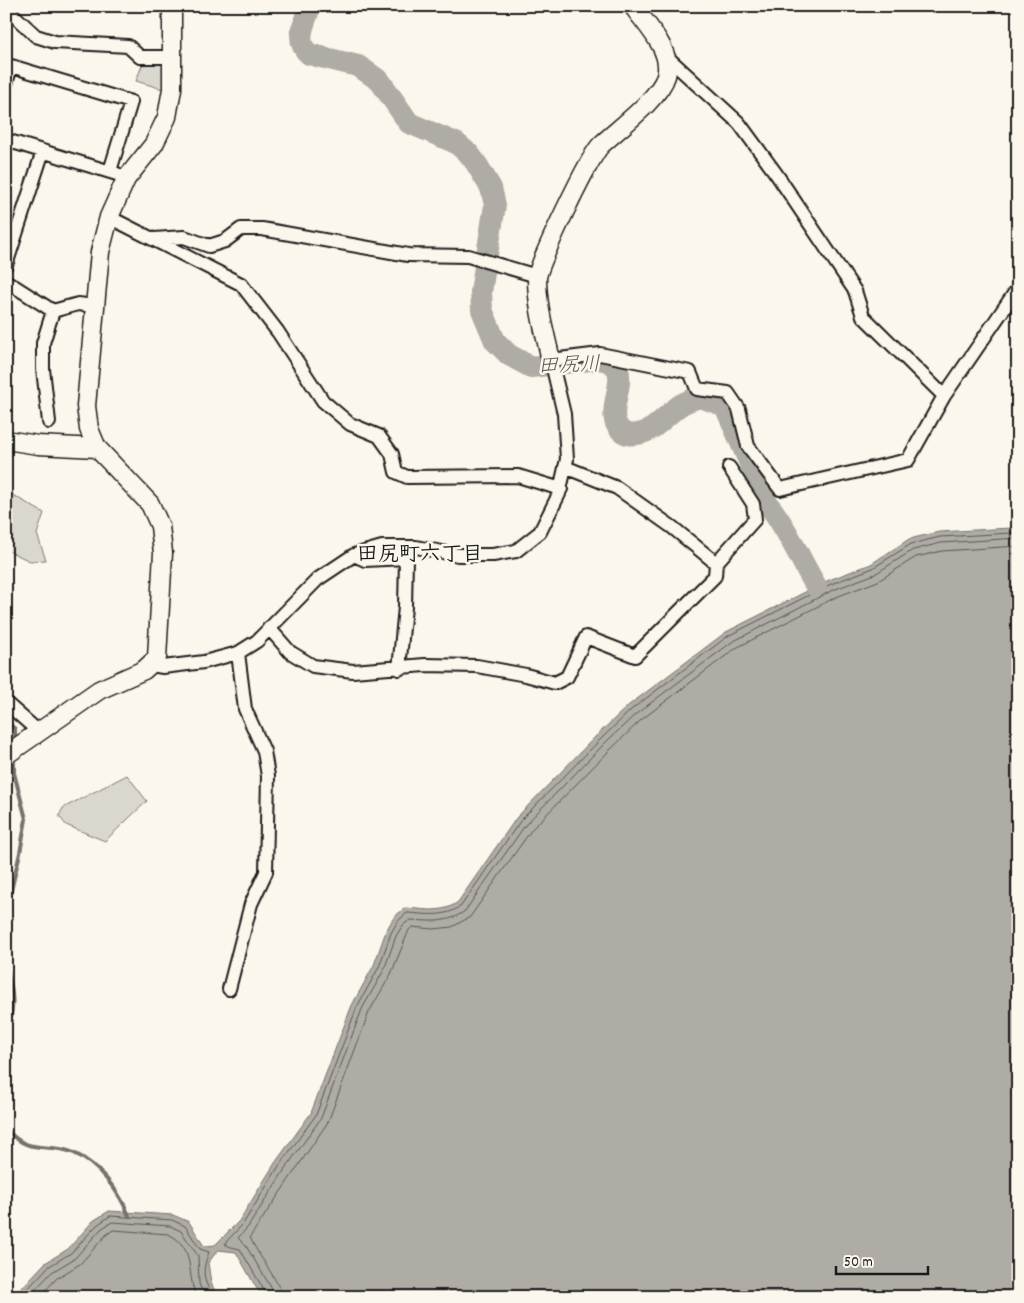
<svg xmlns="http://www.w3.org/2000/svg" width="1024" height="1303" font-family="Dekko,'Klee One',sans-serif">
<style>
.green{fill:#dad7ce;stroke:#7b7a75}
.water{fill:#afaca5;stroke:#74726e}
.lines{fill:none;stroke-linecap:round;stroke-linejoin:round}
.shore{stroke:#575653;stroke-width:1}
.stream{stroke:#74726e;stroke-width:4}
.river{stroke:#afaca5;stroke-width:22}
.street-casing{stroke:#1c1c1c;stroke-width:16}
.secondary-casing{stroke:#1c1c1c;stroke-width:21}
.street{stroke:#fbf7ec;stroke-width:12}
.secondary{stroke:#fbf7ec;stroke-width:18}
.labels{text-anchor:middle;stroke-width:5;stroke-linejoin:round;paint-order:stroke}
.water-label{font-size:21px;font-style:italic;fill:#575653;stroke:#fbf7ec}
.neighbourhood-label{font-size:21px;font-weight:bold;fill:#1c1c1c;stroke:#fbf7ec}
</style>
<rect width="100%" height="100%" fill="#fbf7ec"/>
<filter id="ink" filterUnits="userSpaceOnUse"><feTurbulence type="fractalNoise" baseFrequency=".02" numOctaves="2"/><feDisplacementMap in="SourceGraphic" scale="10" xChannelSelector="R" yChannelSelector="G"/><feConvolveMatrix kernelMatrix="1 2 1 2 8 2 1 2 1" color-interpolation-filters="sRGB"/></filter>
<g filter="url(#ink)">
<!-- green -->
<path class="green" d="M144 60H161L165 66 166 90 136 81Z
M11 494 44 513 37 534 46 560 30 561 6 550V501Z
M127 775 147 801 105 841 66 825 59 816 63 808Z"/>
<!-- water -->
<path class="water" d="M1018 523V1297H265L257 1289 236 1252 218 1250 208 1263 211 1283 218 1297H13L45 1263 68 1249 93 1221 109 1211 173 1215 189 1222 204 1246 215 1245 239 1221 275 1163 311 1113 352 1005 374 965 386 931 394 917 405 908C424 909 442 914 458 902L517 817 597 735 629 705 726 632 829 580 871 564 909 539 939 532 1011 528Z"/>
<g class="lines">
<!-- shore -->
<path class="shore" d="M20 1297 48 1267 71 1253 97 1225 110 1216 172 1220 185 1226 200 1249 209 1252C202 1271 202 1278 213 1297
M28 1297 52 1272 75 1258 101 1229 112 1222 170 1226 181 1231 198 1256 199 1284 205 1297
M39 1297 57 1278 80 1264 106 1235 113 1230 168 1234C197 1247 185 1275 197 1297
M268 1297 240 1249 227 1246 225 1243 243 1224 279 1166 316 1115 357 1007 379 967 391 933 398 921 407 913C427 914 444 918 461 906L521 820 601 739 632 709 728 636 831 584 873 568 911 544 940 537 1012 533 1018 530
M274 1297 272 1289 246 1246 238 1238 248 1227 285 1169 321 1118 362 1009 384 970 396 936 403 925 410 920C430 921 447 924 465 911L526 824 605 743 636 714 732 642 833 590 875 574 913 550 941 543 1018 538
M282 1297C281 1283 256 1253 250 1237L328 1122 369 1012 391 974 409 930 412 927 434 929 452 927 470 917 532 829 611 749 641 720 736 648 836 597 878 581 916 557 942 551 1018 546"/>
<!-- stream -->
<path class="stream" d="M6 721 15 729V736
M6 953 9 899 20 853 26 819 14 773V762
M6 963C12 989 17 1005 6 1030
M6 1129C31 1157 46 1141 74 1153 98 1164 120 1192 129 1216"/>
<!-- river -->
<path class="river" d="M310 6C306 22 293 40 309 54L358 66 367 72 380 81 409 123 456 143 469 154 476 163 491 188 495 205 481 292 482 310 495 341 509 355 531 367 599 359C644 365 596 413 623 432 628 435 631 435 637 434 655 432 667 413 682 404 687 401 694 399 700 397L725 406 767 503C787 527 800 560 816 586"/>
<!-- street casing -->
<g class="street-casing">
<path id="street" d="M6 8 36 36 55 42 128 46 140 57H172
M6 84 11 66 131 102 110 171
M6 140 117 174
M109 217 241 284 278 332 323 401 350 424 379 436 392 454 396 472 407 477 518 476 561 489
M154 239 184 237 209 246 225 241 241 229H262L408 255 468 256 537 276
M6 265 43 151
M6 281 53 311 78 304 94 306
M944 396 1018 288
M49 422 43 369V343L53 311
M354 555 365 560 406 558 405 607 399 669
M716 563 755 519 753 504 729 467
M269 628 290 652 313 666 353 671 425 665 477 666 526 675 555 683 567 677 586 637 635 656 715 576 716 563 672 527 617 488 565 467
M151 665 163 667 204 662 238 653 257 641 318 579 354 555 382 547H416L458 555H493L516 551 540 532 559 494 567 459 564 414 551 360 600 354 690 372 697 389 728 393 739 409 748 446 780 489 908 460 944 396 863 316 855 291 777 175 739 123 667 57
M6 703 39 732
M229 989 251 904 266 872 268 776 264 751 245 709 238 653"/>
</g>
<!-- secondary casing -->
<g class="secondary-casing">
<path id="secondary" d="M551 360C545 334 537 306 537 278 538 264 590 155 601 145 619 128 659 99 666 76 673 51 647 26 633 6
M6 440 38 445 97 448
M6 755 99 690 144 670 157 658 163 553 160 526 150 504 97 448 89 429 86 406 100 252 109 217 126 179 154 144 167 117 172 89V6"/>
</g>
<!-- street -->
<use href="#street" class="street"/>
<!-- secondary -->
<use href="#secondary" class="secondary"/>
</g>
</g>
<g class="labels">
<!-- water labels -->
<g class="water-label">
<text transform="translate(569 364) rotate(-2)" y="7">田尻川</text>
</g>
<!-- neighbourhood labels -->
<g class="neighbourhood-label">
<text x="420" y="560">田尻町六丁目</text>
</g>
</g>
<!-- margin -->
<rect width="1024" height="1303" fill="none" stroke="#fbf7ec" stroke-width="25"/>
<rect x="12" y="12" width="999" height="1278" fill="none" stroke="#1c1c1c" stroke-width="2" filter="url(#ink)"/>
<!-- scale -->
<path d="M836 1266v8h92v-8" fill="none" stroke="#1c1c1c" stroke-width="2.5"/>
<text x="844" y="1266" font-size="15" fill="#1c1c1c" stroke="#fbf7ec" stroke-width="4" paint-order="stroke">50 m</text>
</svg>
